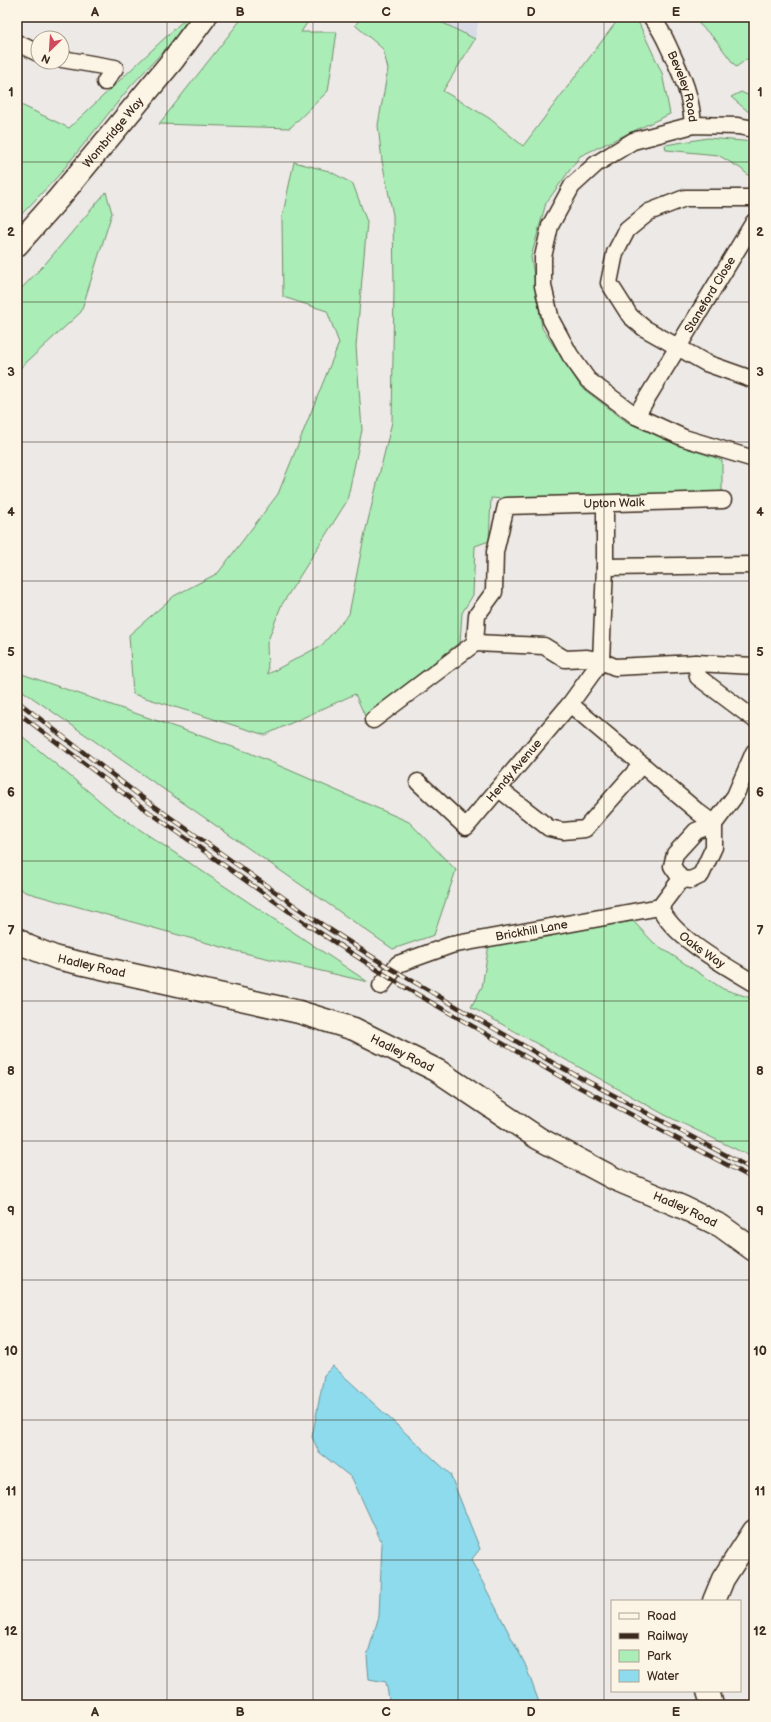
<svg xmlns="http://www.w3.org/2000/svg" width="771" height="1722" font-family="'Balsamiq Sans',sans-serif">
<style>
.built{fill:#d9dbe7}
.green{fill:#aaedb7;stroke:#728c6a}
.water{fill:#8ddbec;stroke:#6c949a}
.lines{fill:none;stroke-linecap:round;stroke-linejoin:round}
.street-casing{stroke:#3b2a1e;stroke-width:19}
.secondary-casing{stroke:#3b2a1e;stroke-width:25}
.street{stroke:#fcf5e5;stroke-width:16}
.secondary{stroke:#fcf5e5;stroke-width:22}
.rail-casing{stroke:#3b2a1e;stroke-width:4.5}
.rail{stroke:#fcf5e5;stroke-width:3;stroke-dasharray:9;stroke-linecap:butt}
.grid{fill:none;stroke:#3b2a1e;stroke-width:1;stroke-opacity:0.55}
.labels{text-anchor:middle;stroke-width:3.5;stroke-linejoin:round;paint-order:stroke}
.street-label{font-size:12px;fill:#3b2a1e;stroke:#fcf5e5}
.neatline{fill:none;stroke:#3b2a1e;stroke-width:1.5}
.grid-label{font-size:13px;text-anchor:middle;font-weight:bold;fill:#3b2a1e}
</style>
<rect width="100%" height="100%" fill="#ece9e6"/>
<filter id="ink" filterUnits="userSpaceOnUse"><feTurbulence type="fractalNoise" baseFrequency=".025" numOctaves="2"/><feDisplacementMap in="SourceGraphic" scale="8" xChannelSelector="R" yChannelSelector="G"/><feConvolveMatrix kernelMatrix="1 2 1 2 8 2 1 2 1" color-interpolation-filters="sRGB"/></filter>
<g filter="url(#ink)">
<!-- built -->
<path class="built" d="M431 17H479L475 39Z"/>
<!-- green -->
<path class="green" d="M185 17H195L130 87 58 176 17 219V103L69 128 186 18Z
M243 17H311L301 32H337L328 91 290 128 159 124Z
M362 17H431L475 39 443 91 489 118 523 146 620 17H636L662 73 670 114 580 156 546 203 531 257 542 328 581 387 627 422 686 448 722 460V495L621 494 520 500 491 498 489 541 475 546 473 595 462 613 460 642 365 716 355 694 265 735 133 694 129 635 174 596 218 573 278 494 339 343 327 311 283 297 282 218 294 162 329 171 353 184 367 222 356 346 362 430 347 501 281 606 267 643 268 674 322 645 349 614 364 537 392 422 394 287 393 215 382 161 378 125 388 69 383 49 355 25Z
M671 17H747L751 24 754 23V54L736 67 715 39 696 21 676 23Z
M741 92 754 98V114L750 113 731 97Z
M708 138 754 142V180L740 168 718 155 666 150 665 145Z
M106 192 112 213 81 312 17 371V293L45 264Z
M22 674 250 753 409 822 456 870 434 935 393 949 17 687V676Z
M17 732 112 811 368 982 236 951 25 892 17 886Z
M633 921 654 943 723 989 754 999V1158L665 1115 471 1007 482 987 489 944Z"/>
<!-- water -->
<path class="water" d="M333 1366 450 1474 480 1549 471 1560 525 1664 540 1705H390L386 1682 369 1679 367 1656 379 1616 382 1543 352 1478 319 1452 312 1437 324 1375Z"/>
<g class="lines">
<!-- street casing -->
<g class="street-casing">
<g id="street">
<path id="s1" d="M651 17C660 27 665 39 671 52 683 78 691 95 693 125"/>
<path d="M17 43 38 53"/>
<path d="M62 59 115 68 105 82"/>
<path d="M754 129 738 126 693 125 633 141 596 164 572 186 550 226 543 257V286L551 320 570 355 588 380 636 416 684 438 754 459"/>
<path d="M754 198H685L649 212 627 230 615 253 609 283 630 316 644 328 706 363 754 380"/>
<path id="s2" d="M636 416 754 222"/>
<path d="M605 567 754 565"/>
<path id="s3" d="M475 643 477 615 494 592 495 552 506 506 723 500"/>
<path d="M601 661 605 567V504"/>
<path d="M696 663 698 677 754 719"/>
<path d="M570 704 698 812 714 824"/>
<path d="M373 720 475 643 544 646 565 659 587 658 601 661 615 667 696 663 754 666"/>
<path id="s4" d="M418 782 466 827 570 704 601 661"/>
<path d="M499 789 549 828 563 831 585 829 642 764"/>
<path d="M714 824V847L701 875 691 880 681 879 672 866 675 854 696 831 714 824 735 796 754 752"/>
<path id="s5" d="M660 907C672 937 726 966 754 983"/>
<path id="s6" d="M381 986 398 964 451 945 660 907 681 879"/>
</g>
</g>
<!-- secondary casing -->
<g class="secondary-casing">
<g id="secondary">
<path id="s7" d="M17 245 58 199 173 60 205 17"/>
<path id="s8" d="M17 939 27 946 57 958 299 1012 354 1029 438 1071 538 1138 615 1179 682 1207 721 1226 754 1250"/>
<path d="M714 1601 723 1579 754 1531"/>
<path d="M708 1691 712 1705"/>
</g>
</g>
<!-- street -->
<use href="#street" class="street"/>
<!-- secondary -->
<use href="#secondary" class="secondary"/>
<!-- rail casing -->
<g class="rail-casing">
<path id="rail" d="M17 701 136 793 312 918 385 965 555 1064 754 1170
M17 712 131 799 308 925 401 985 575 1085 754 1179"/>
</g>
<!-- rail -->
<use href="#rail" class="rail"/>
</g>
</g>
<!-- grid -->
<path class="grid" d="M167 17V1705M313 17V1705M458 17V1705M604 17V1705M17 162H754M17 302H754M17 442H754M17 581H754M17 721H754M17 861H754M17 1001H754M17 1141H754M17 1280H754M17 1420H754M17 1560H754"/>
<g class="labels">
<!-- street labels -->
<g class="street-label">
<text dy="4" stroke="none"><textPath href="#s1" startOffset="77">Beveley Road</textPath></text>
<text dy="4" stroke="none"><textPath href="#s7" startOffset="148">Wombridge Way</textPath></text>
<text dy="4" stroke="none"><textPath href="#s2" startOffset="142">Staneford Close</textPath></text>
<text dy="4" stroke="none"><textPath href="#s3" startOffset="252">Upton Walk</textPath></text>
<text dy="4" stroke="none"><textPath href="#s4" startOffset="140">Hendy Avenue</textPath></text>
<text dy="4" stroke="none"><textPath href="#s6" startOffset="166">Brickhill Lane</textPath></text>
<text dy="4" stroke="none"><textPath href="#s5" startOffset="61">Oaks Way</textPath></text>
<text dy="4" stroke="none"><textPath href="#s8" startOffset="80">Hadley Road</textPath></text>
<text dy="4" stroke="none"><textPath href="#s8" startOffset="404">Hadley Road</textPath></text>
<text dy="4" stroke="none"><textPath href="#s8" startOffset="728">Hadley Road</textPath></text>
</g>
</g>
<!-- margin -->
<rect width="771" height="1722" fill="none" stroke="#fcf5e5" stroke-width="44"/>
<!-- legend -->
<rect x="611" y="1600" width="130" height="92" fill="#fcf5e5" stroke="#afa495"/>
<rect x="619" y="1613" width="20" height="6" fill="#fcf5e5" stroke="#afa495"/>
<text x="647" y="1620" font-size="12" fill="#3b2a1e">Road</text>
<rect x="619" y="1633" width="20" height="6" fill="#3b2a1e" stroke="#afa495"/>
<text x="647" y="1640" font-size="12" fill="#3b2a1e">Railway</text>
<rect x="619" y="1650" width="20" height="12" fill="#aaedb7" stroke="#afa495"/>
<text x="647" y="1660" font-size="12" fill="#3b2a1e">Park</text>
<rect x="619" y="1670" width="20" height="12" fill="#8ddbec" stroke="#afa495"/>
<text x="647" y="1680" font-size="12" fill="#3b2a1e">Water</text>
<!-- north arrow -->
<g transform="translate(50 50) rotate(205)"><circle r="19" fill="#fcf5e5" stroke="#afa495"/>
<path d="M0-3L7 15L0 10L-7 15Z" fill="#d1495b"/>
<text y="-6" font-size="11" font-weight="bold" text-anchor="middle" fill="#3b2a1e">N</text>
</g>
<rect x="22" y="22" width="727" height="1678" class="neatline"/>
<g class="grid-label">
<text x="95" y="16">A</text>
<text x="240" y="16">B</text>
<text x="386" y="16">C</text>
<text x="531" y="16">D</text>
<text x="676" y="16">E</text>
<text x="11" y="96">1</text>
<text x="760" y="96">1</text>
<text x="11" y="236">2</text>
<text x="760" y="236">2</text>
<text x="11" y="376">3</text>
<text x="760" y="376">3</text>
<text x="11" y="516">4</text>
<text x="760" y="516">4</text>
<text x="11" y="656">5</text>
<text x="760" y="656">5</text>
<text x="11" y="796">6</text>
<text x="760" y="796">6</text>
<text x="11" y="935">7</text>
<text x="760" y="935">7</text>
<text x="11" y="1075">8</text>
<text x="760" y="1075">8</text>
<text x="11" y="1215">9</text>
<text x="760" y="1215">9</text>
<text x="11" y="1355">10</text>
<text x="760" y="1355">10</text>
<text x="11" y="1495">11</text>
<text x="760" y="1495">11</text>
<text x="11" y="1635">12</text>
<text x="760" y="1635">12</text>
<text x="95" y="1716">A</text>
<text x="240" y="1716">B</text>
<text x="386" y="1716">C</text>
<text x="531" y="1716">D</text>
<text x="676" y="1716">E</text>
</g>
</svg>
